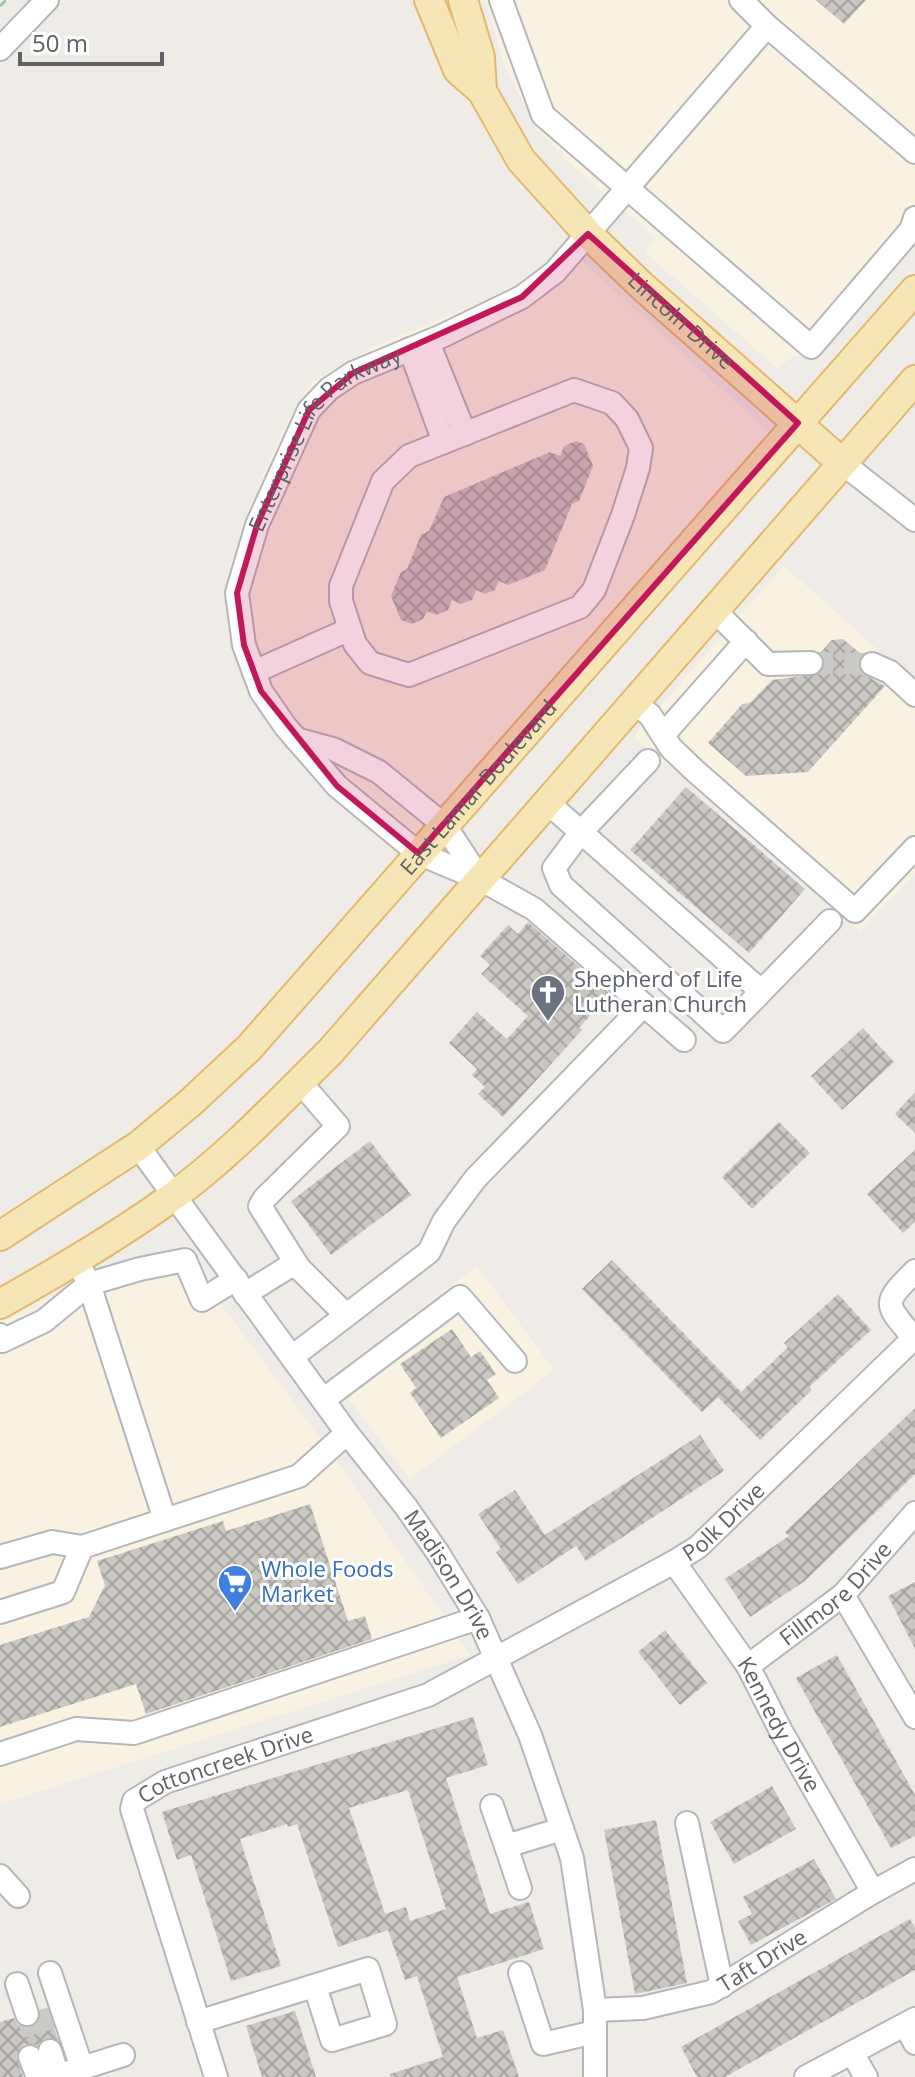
<svg xmlns="http://www.w3.org/2000/svg" width="915" height="2077" font-family="'Open Sans',sans-serif">
<style>
.commercial{fill:#faf2e1}
.building{fill:url(#building-cross-hatch);fill-rule:evenodd}
.lines{fill:none;stroke-linecap:round;stroke-linejoin:round}
.minor-tunnel{stroke:#cbcac6;stroke-width:22;stroke-dasharray:22 11;stroke-linecap:butt}
.minor-casing{stroke:#b4b7ba;stroke-width:26}
.major-casing{stroke:#e1b86e;stroke-width:32}
.path{stroke:#a0c3a8;stroke-width:3;stroke-dasharray:8 4;stroke-linecap:butt}
.minor{stroke:#fff;stroke-width:22}
.major{stroke:#f6e6b5;stroke-width:28}
.marked{fill:#c2185b;fill-opacity:0.2;stroke:#c2185b;stroke-width:6;stroke-linejoin:round}
.labels{text-anchor:middle;stroke-width:6;stroke-linejoin:round;paint-order:stroke}
.street-label{font-size:22px;fill:#5e6265;stroke:#fff}
.worship-label{font-size:22px;fill:#5b616d;stroke:#fff;text-anchor:start}
.shop-label{font-size:22px;fill:#366cbe;stroke:#fff;text-anchor:start}
</style>
<defs>
<pattern id="building-cross-hatch" width="8" height="8" patternUnits="userSpaceOnUse" patternTransform="scale(2)"><rect width="8" height="8" fill="#cac7c3"/><path d="M0 0l8 8M0 8l8-8" fill="none" stroke="#a7a5a2"/></pattern>
</defs>
<rect width="100%" height="100%" fill="#efece7"/>
<!-- commercial -->
<path class="commercial" d="M486 0H915V244L818 354 811 357 794 356 777 368 645 252 655 239 653 235 566 160 535 126 502 60Z
M562 243 770 434 404 853 262 705 231 637 229 575 241 529 284 426 311 383 379 344 482 302 519 283 557 254Z
M784 566 915 683V874L860 931 634 736Z
M179 1247 341 1467 470 1655 0 1804V1324L63 1290Z
M477 1266 554 1370 410 1479 331 1376Z"/>
<!-- building -->
<path class="building" d="M816 0H866L844 24Z
M576 441 584 444 593 466 579 501 572 504 545 570 508 585 499 581 495 590 485 594 476 590 472 600 461 604 452 600 448 610 436 615 427 611 423 619 412 624 401 620 391 596 401 572 407 569 421 535 429 531 444 497 550 452 560 456 564 446Z
M843 639 862 655 858 665 861 673 885 686 808 772 746 776 708 743 742 704 750 703 772 680 819 674 825 663 820 653 832 640Z
M686 787 805 889 749 953 630 850Z
M528 922 610 994 579 1028 582 1030 503 1117 478 1094 485 1087 472 1075 477 1069 449 1043 477 1012 507 1039 528 1016 481 974 490 965 480 956 508 925 518 934Z
M863 1028 894 1062 842 1110 811 1076Z
M915 1092V1133L895 1114Z
M779 1122 810 1153 752 1209 722 1177Z
M370 1141 411 1195 331 1255 291 1201Z
M915 1150V1222L903 1233 867 1194Z
M612 1260 741 1392 788 1347 784 1343 838 1294 871 1330 809 1387 812 1390 760 1440 718 1397 702 1412 582 1289Z
M452 1329 471 1357 480 1351 496 1374 487 1380 499 1398 441 1438 410 1393 416 1388 400 1364Z
M915 1408V1474L805 1581 750 1617 725 1579 789 1536 785 1532Z
M700 1435 724 1471 586 1561 576 1546 518 1584 496 1552 501 1549 478 1514 515 1490 545 1535Z
M310 1504 348 1621 365 1616 372 1639 146 1714 136 1684 0 1727V1645L89 1617 105 1585 97 1561 223 1521 226 1531Z
M915 1582V1649L888 1596Z
M665 1630 707 1683 680 1705 638 1652Z
M837 1655 915 1795V1836L891 1848 796 1678Z
M473 1717 488 1765 446 1778 490 1914 529 1902 544 1949 457 1977 477 2038 503 2030 519 2077H390V2074L443 2057 417 1976 405 1980 388 1930 338 1947 297 1824 288 1827 287 1824 240 1839 281 1966 231 1981 191 1855 177 1860 162 1812ZM408 1790 446 1909 410 1921 406 1907 385 1914 349 1808Z
M772 1786 796 1829 734 1864 710 1822Z
M656 1820 687 1983 635 1994 604 1830Z
M814 1859 836 1899 751 1945 738 1921 752 1914 743 1897Z
M910 1919 915 1928V1970L725 2077H697L681 2047Z
M47 2008 58 2040 46 2038 38 2045 24 2044 16 2056 23 2077H0V2022L14 2018 18 2025 31 2027 38 2023 40 2010Z
M295 2011 316 2077H262L246 2026Z"/>
<g class="lines">
<!-- minor-tunnel -->
<path class="minor-tunnel" d="M811 663 872 664
M47 2008 60 2047
M27 2014 40 2054"/>
<!-- minor casing -->
<g class="minor-casing">
<g id="minor">
<path d="M501 0 543 115 811 347 911 230 915 218"/>
<path d="M741 0 767 26 915 152"/>
<path d="M0 49 47 0"/>
<path d="M428 342 465 434"/>
<path d="M410 349 444 442"/>
<path d="M574 390 612 403 627 419 641 448 638 468 623 515 594 590 580 607 409 675 370 663 355 644 341 601V586L383 481 409 456Z"/>
<path d="M841 462 915 520"/>
<path d="M715 611 768 664 811 663"/>
<path d="M872 664 890 672 915 695"/>
<path d="M254 672 350 629"/>
<path d="M634 703 650 715 671 748 694 770 855 911 915 848"/>
<path d="M663 735 746 641"/>
<path d="M296 739 333 749 379 772 445 826 480 879"/>
<path d="M648 761 581 832 554 868 561 885 723 1031 830 921"/>
<path d="M548 803 761 991"/>
<path id="s1" d="M684 1040 534 909 480 879 418 853 337 786 285 726 261 691 244 645 237 593 257 525 309 410 329 389 353 373 442 336 522 297 555 272 767 26"/>
<path id="s2" d="M138 1146 347 1433 406 1507 438 1553 478 1618 530 1735 572 1858 595 2010V2077"/>
<path d="M299 1268 260 1206 265 1198 338 1126 300 1082"/>
<path d="M84 1274 89 1284 165 1520"/>
<path d="M245 1294 290 1266 299 1268 346 1315"/>
<path d="M0 1335 2 1341 44 1321 89 1284 140 1269 185 1260 202 1300 236 1279"/>
<path d="M914 1338C884 1303 882 1304 915 1271"/>
<path d="M292 1357 429 1252 444 1221 475 1179 644 1005"/>
<path d="M323 1400 460 1297 515 1361"/>
<path d="M0 1557 52 1542 82 1547"/>
<path id="s3" d="M674 1562 748 1666 781 1731 873 1892"/>
<path d="M843 1595 915 1717"/>
<path d="M0 1612 63 1592 82 1547 299 1476 347 1433"/>
<path id="s4" d="M748 1666 843 1595 915 1513"/>
<path d="M0 1754 76 1729 134 1733 478 1618"/>
<path d="M492 1806 506 1846"/>
<path d="M687 1823 722 1986"/>
<path d="M0 1876 18 1896"/>
<path d="M520 1888 506 1846 562 1829"/>
<path d="M50 1973 82 2068"/>
<path d="M520 1973 543 2044 595 2032"/>
<path d="M17 1984 27 2014"/>
<path id="s5" d="M595 2010 643 2008 711 1992 873 1892 915 1869"/>
<path d="M198 2022 368 1969 385 2024 332 2040 315 1986"/>
<path d="M905 2025 915 2043"/>
<path d="M50 2051 58 2076"/>
<path d="M852 2053 866 2077"/>
<path d="M30 2057 38 2077"/>
<path d="M54 2077 123 2055"/>
<path id="s6" d="M216 2077 132 1809 134 1801 165 1782 428 1695 674 1562 698 1547 915 1337"/>
<path d="M806 2077 915 2019"/>
</g>
</g>
<!-- major casing -->
<g class="major-casing">
<g id="major">
<path id="s7" d="M429 0 458 70 482 91 521 160 588 234 642 286 841 462"/>
<path d="M463 0 480 57 482 91"/>
<path id="s8" d="M0 1236 138 1146 190 1103 249 1048 915 290"/>
<path d="M0 1304C59 1271 117 1237 172 1197 229 1156 279 1102 330 1052L915 380"/>
</g>
</g>
<!-- path -->
<path class="path" d="M0 6 6 0"/>
<!-- minor -->
<use href="#minor" class="minor"/>
<!-- major -->
<use href="#major" class="major"/>
</g>
<!-- marked area -->
<path class="marked" d="M588 234 798 423 418 853 337 786 261 691 244 645 237 593 257 525 309 410 353 373 522 297Z"/>
<!-- icons -->
<defs>
<g id="church-pin" transform="scale(1.8)"><path d="M0 17L-7.5 6A9.5 9.5 0 1 1 7.5 6Z" fill="#6b7280" stroke="#fff"/><path d="M-1.2-6h2.4v3.5h3.3v2.4h-3.3V6h-2.4V-.1h-3.3v-2.4h3.3Z" fill="#fff"/></g>
<g id="supermarket-pin" transform="scale(1.8)"><path d="M0 17L-7.5 6A9.5 9.5 0 1 1 7.5 6Z" fill="#3f7fe0" stroke="#fff"/><path d="M-6-5.5h2.5l.6 2H6L4.5 2H-2.5L-4.4-4H-6ZM-1.5 3.2a1.3 1.3 0 1 0 .1 0ZM3 3.2a1.3 1.3 0 1 0 .1 0Z" fill="#fff"/></g>
</defs>
<g fill-rule="evenodd">
<use href="#church-pin" x="548" y="992"/>
<use href="#supermarket-pin" x="235" y="1582"/>
</g>
<g class="labels">
<!-- street labels -->
<g class="street-label">
<text dy="8" stroke="none"><textPath href="#s7" startOffset="414">Lincoln Drive</textPath></text>
<text dy="8" stroke="none"><textPath href="#s1" startOffset="842">Enterprise Life Parkway</textPath></text>
<text dy="8" stroke="none"><textPath href="#s8" startOffset="660">East Lamar Boulevard</textPath></text>
<text dy="8" stroke="none"><textPath href="#s6" startOffset="946">Polk Drive</textPath></text>
<text dy="8" stroke="none"><textPath href="#s2" startOffset="530">Madison Drive</textPath></text>
<text dy="8" stroke="none"><textPath href="#s4" startOffset="114">Fillmore Drive</textPath></text>
<text dy="8" stroke="none"><textPath href="#s3" startOffset="194">Kennedy Drive</textPath></text>
<text dy="8" stroke="none"><textPath href="#s6" startOffset="388">Cottoncreek Drive</textPath></text>
<text dy="8" stroke="none"><textPath href="#s5" startOffset="178">Taft Drive</textPath></text>
</g>
<!-- worship labels -->
<g class="worship-label">
<text x="574" y="987">Shepherd of Life<tspan x="574" dy="25">Lutheran Church</tspan></text>
</g>
<!-- shop labels -->
<g class="shop-label">
<text x="261" y="1577">Whole Foods<tspan x="261" dy="25">Market</tspan></text>
</g>
</g>
<!-- scale -->
<path d="M20 52v12h142v-12" fill="none" stroke="#5e6265" stroke-width="4"/>
<text x="32" y="52" font-size="24" fill="#5e6265" stroke="#ffffff" stroke-width="6" paint-order="stroke">50 m</text>
</svg>
